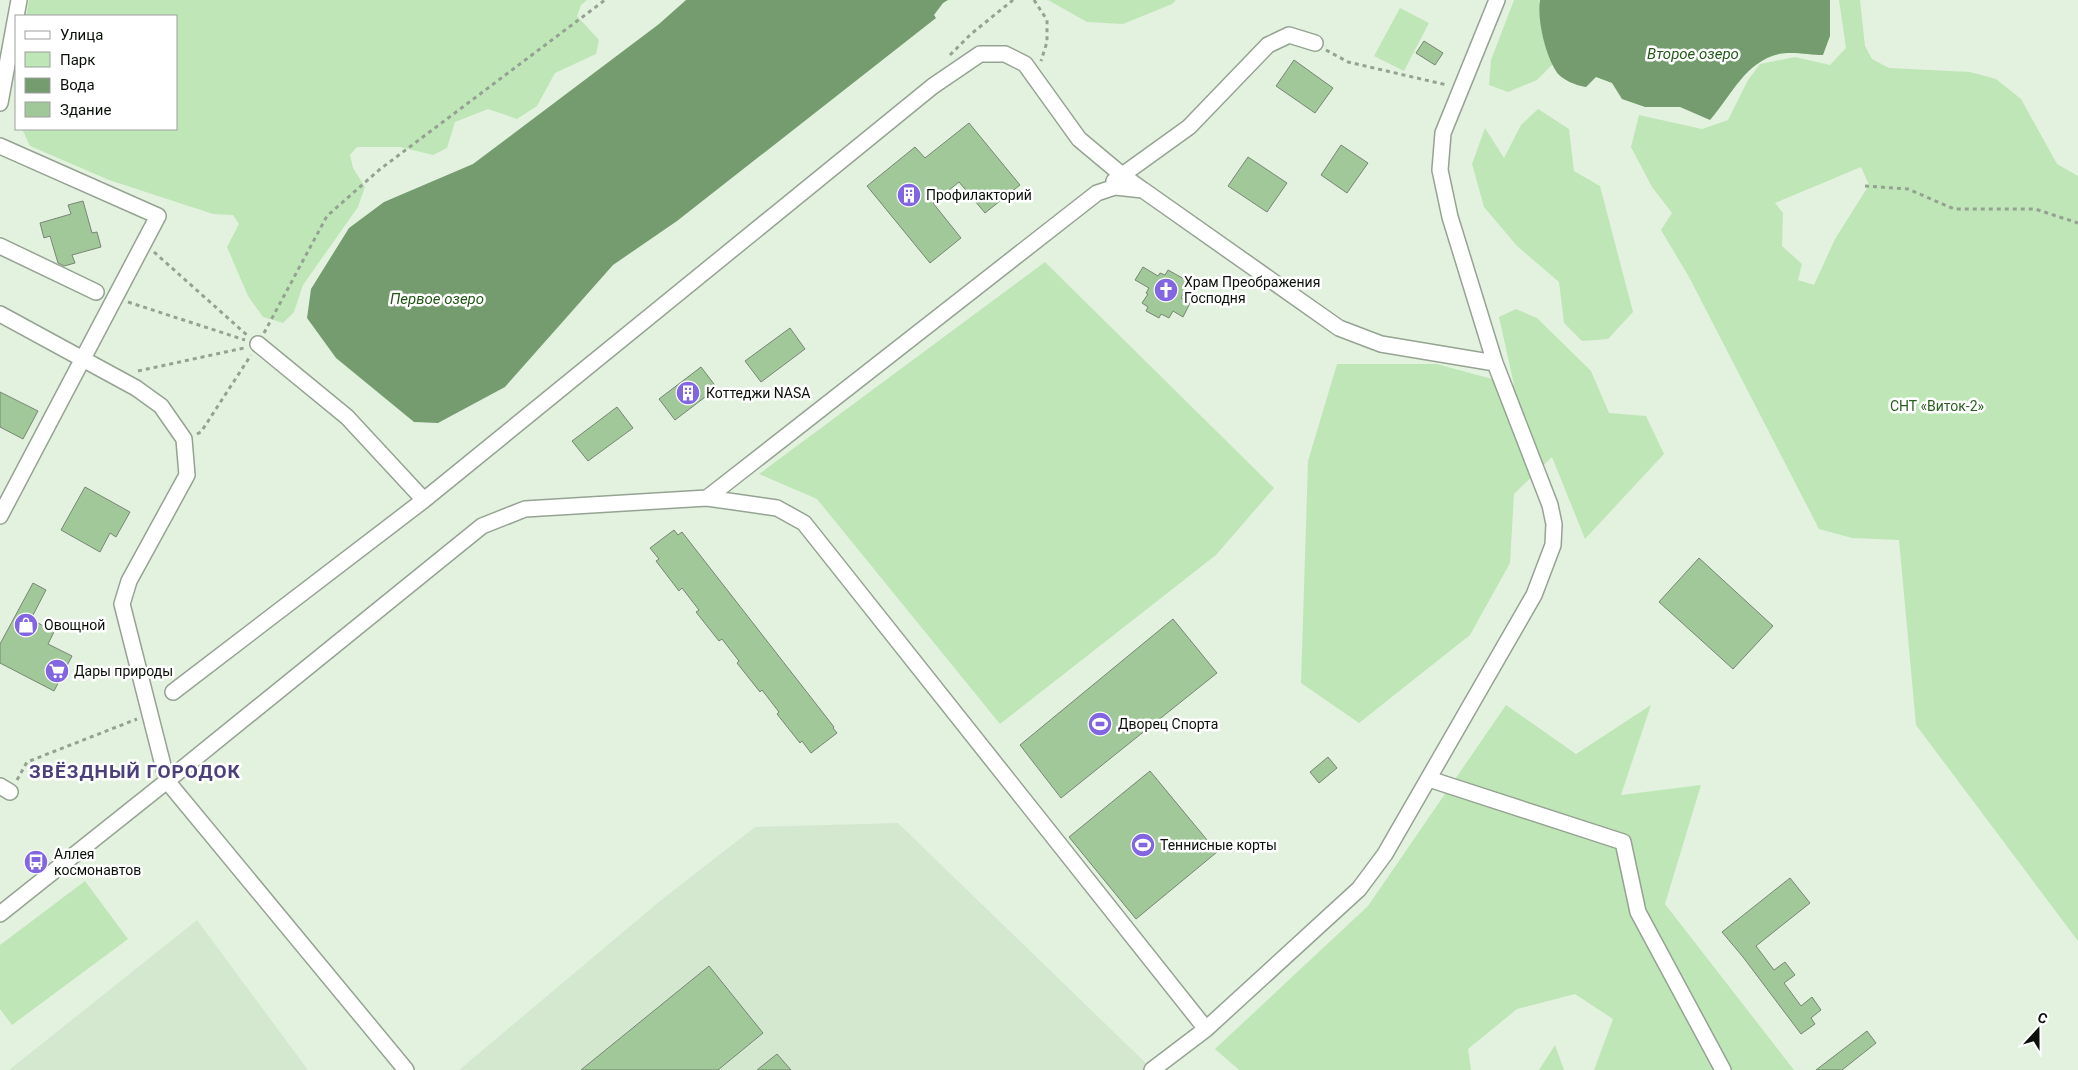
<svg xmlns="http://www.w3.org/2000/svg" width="2078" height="1070" font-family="Roboto,sans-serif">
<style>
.built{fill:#d4e8cf}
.green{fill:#bfe6b7;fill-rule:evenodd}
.water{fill:#759c6e}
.building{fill:#a0c898;stroke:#788675}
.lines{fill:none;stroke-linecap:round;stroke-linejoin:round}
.minor-casing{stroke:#95a392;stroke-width:18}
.path{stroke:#95a192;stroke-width:3;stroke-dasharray:4 4;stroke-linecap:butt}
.minor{stroke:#fff;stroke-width:15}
.labels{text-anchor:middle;stroke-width:5;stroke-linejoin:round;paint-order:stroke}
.poi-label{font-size:14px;fill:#0b100a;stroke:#fff;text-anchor:start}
.park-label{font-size:14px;fill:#285d1e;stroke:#fff}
.water-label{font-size:15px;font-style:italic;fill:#245819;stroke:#fff}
.district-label{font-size:19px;font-weight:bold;letter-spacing:1px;fill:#4b3f7c;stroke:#fff}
</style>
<rect width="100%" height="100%" fill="#e3f2df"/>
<!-- built -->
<path class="built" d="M898 823 1153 1070H459L660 901 755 827Z
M197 920 308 1070H9Z"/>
<!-- green -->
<path class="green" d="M29 0H587L581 5 577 16 599 40 596 54 555 73 537 106 517 119 488 109 455 122 447 148 433 155 400 147H357L350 155 353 168 365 187 358 207 303 285 294 312 283 323 263 317 248 296 227 247 239 224 233 215 213 214 109 180 30 146 22 129H176V16H26Z
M1048 0H1176L1172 4 1123 24 1087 22Z
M1514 0H1539L1555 62 1537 80 1508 92 1489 85 1491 60Z
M1839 0H1860L1865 46 1872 59 1889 68 1970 72 1996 79 2021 99 2057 164 2078 176V941L1916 725 1899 540 1852 538 1819 529 1689 277 1661 230 1672 213 1652 187 1631 147 1639 115 1702 129 1728 120 1748 80 1760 64 1795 57 1830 65 1846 48ZM1861 167 1869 185 1835 239 1814 285 1798 280 1802 264 1782 246 1783 213 1775 203Z
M1400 8 1429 23 1404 71 1374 56Z
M1538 109 1569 129 1574 171 1600 186 1633 312 1608 339 1582 341 1564 323 1559 282 1517 246 1484 207 1472 164 1485 128 1504 158 1521 125Z
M1045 262 1274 488 1216 555 1000 724 817 499 759 474Z
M1516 309 1537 318 1591 371 1609 413 1646 416 1664 454 1585 539 1552 457 1514 494 1510 563 1470 635 1359 723 1301 683 1308 461 1337 364H1437L1514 385 1499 317Z
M1506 705 1576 754 1651 705 1621 795 1701 785 1665 904 1794 1070H1594L1613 1019 1575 994 1517 1009 1468 1049 1471 1070H1239L1215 1049 1368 906Z
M85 881 128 939 12 1025 0 1009V945Z
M1555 1045 1564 1070H1539Z"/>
<!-- water -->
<path class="water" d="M686 0H948L943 3 934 15 936 18 677 221 613 265 505 387 438 423 414 422 336 358 307 318 311 289 349 228 384 202 473 164 659 24Z
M1540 0H1830V36L1823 55C1810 55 1792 51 1779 54 1745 62 1732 95 1710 120L1680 107H1645L1622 99 1612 83 1596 77 1586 87C1577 86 1560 79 1556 71 1545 54 1537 19 1540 0Z"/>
<!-- building -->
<path class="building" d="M1424 41 1443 53 1435 65 1416 53Z
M1294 60 1333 88 1315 113 1276 86Z
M969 123 1020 185 985 213 959 182 933 203 961 238 930 263 867 186 915 147 925 158Z
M1341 145 1368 163 1347 193 1321 175Z
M1248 157 1287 183 1267 212 1228 186Z
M83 201 92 233 97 232 101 247 72 255 75 263 64 266 58 263 50 236 44 238 40 223 71 214 68 205Z
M1143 267 1158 276 1160 273 1165 275 1168 270 1186 280 1182 286 1186 288 1181 298 1190 303 1183 317 1173 311 1169 318 1161 314 1159 318 1146 311 1148 307 1142 303 1148 294 1146 293 1149 288 1135 280Z
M790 328 805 349 761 382 745 361Z
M701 367 717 388 675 420 659 399Z
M0 392 38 411 23 439 0 427Z
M617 407 633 428 588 461 572 441Z
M85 487 130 512 116 537 110 533 100 552 61 530Z
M674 530 678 535 682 532 834 727 833 728 837 733 811 753 802 741 800 743 777 714 779 712 762 690 760 692 737 663 739 661 722 639 719 641 696 612 699 610 682 588 679 591 656 561 659 559 650 548Z
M1699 558 1773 626 1733 669 1659 602Z
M33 583 46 590 31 619 54 632 48 644 72 656 54 691 0 663V644Z
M1173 619 1217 673 1061 798 1020 745Z
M1328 757 1337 768 1319 783 1310 772Z
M1150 771 1217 852 1136 919 1069 837Z
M1790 878 1810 903 1756 946 1774 970 1785 962 1795 975 1784 983 1801 1006 1812 997 1821 1010 1811 1018 1815 1024 1801 1034 1743 957 1722 932Z
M709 966 763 1033 718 1070H581Z
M1867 1031 1876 1043 1842 1070H1816Z
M777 1054 791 1070H757Z"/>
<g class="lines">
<!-- minor casing -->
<g class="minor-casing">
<path id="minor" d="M0 103 19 0
M0 146 158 216 0 516
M1114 181 1189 127 1268 45 1289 35 1315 43
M0 246 96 292
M0 314 136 388 161 406 184 439 187 475 129 581 122 604 167 781 406 1070
M258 344 347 417 424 500
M707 498 1097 193 1115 187 1143 190 1339 328 1381 344 1495 363
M173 692 424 500 933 86 980 54H1005L1025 64 1079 139 1122 175 1143 190
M1429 779 1623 842 1638 912 1723 1070
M0 786 10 792
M0 914 167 781 482 526 525 509 707 498 777 508 804 523 1206 1029 1359 889 1385 854 1534 595 1553 545 1554 524 1550 505 1495 363 1450 217 1440 170 1443 133 1497 0
M1152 1070 1206 1029"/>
</g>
<!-- path -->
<path class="path" d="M1034 0 1047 20V42L1041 61
M1326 50 1348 62 1447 85
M950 55 971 34 1013 0
M1865 186 1908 189 1954 209H2035L2078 223
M154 252 248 336
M128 302 245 340
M264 333 327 216 379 170 605 0
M138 371 244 348
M197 434 201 432 251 355
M17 780 27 762 137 719"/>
<!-- minor -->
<use href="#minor" class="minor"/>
</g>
<!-- icons -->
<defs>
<g id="building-disc" transform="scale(1.25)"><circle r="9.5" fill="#8266e1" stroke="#fff"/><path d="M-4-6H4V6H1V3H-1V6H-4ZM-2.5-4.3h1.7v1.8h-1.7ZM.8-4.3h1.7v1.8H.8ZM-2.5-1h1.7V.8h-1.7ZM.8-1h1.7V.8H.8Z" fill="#fff"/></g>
<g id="church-disc" transform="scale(1.25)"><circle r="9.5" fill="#8266e1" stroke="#fff"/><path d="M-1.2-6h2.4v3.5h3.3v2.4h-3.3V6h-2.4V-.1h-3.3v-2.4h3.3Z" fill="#fff"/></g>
<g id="shop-disc" transform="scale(1.25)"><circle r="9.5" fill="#8266e1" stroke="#fff"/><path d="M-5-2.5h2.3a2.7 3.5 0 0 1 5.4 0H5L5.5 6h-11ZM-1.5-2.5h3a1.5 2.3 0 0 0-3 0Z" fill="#fff"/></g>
<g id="supermarket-disc" transform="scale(1.25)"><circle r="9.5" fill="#8266e1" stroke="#fff"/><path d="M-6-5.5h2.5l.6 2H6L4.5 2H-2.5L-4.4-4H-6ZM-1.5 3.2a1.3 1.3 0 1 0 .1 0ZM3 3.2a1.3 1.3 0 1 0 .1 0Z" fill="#fff"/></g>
<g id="stadium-disc" transform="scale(1.25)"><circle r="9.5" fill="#8266e1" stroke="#fff"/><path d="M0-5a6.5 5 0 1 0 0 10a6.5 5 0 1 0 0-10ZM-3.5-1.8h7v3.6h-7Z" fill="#fff"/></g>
<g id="bus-disc" transform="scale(1.25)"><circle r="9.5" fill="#8266e1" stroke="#fff"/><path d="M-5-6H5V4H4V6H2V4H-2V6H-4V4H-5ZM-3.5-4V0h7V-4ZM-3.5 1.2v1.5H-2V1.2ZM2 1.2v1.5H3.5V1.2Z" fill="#fff"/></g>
</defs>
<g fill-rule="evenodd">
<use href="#building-disc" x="909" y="195"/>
<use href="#church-disc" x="1166" y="290"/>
<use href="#building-disc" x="688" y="393"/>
<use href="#shop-disc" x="26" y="625"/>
<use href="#supermarket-disc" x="57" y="671"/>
<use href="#stadium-disc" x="1100" y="724"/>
<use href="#stadium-disc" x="1143" y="845"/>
<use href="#bus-disc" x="36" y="862"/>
</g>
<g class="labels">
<!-- poi labels -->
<g class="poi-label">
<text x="926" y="200">Профилакторий</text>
<text x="1184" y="287">Храм Преображения<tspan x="1184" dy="16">Господня</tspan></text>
<text x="706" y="398">Коттеджи NASA</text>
<text x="44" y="630">Овощной</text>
<text x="74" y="676">Дары природы</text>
<text x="1118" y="729">Дворец Спорта</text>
<text x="1160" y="850">Теннисные корты</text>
<text x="54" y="859">Аллея<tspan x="54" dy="16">космонавтов</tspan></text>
</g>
<!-- park labels -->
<g class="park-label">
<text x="1937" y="411">СНТ «Виток-2»</text>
</g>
<!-- water labels -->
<g class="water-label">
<text x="1693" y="59">Второе озеро</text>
<text x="437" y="304">Первое озеро</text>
</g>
<!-- district labels -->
<g class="district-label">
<text x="135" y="778">ЗВЁЗДНЫЙ ГОРОДОК</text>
</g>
</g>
<!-- legend -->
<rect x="15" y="15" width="162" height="115" fill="#ffffff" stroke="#9d9f9d"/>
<rect x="25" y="31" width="25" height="8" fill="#ffffff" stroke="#9d9f9d"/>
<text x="60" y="40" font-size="15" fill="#0b100a">Улица</text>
<rect x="25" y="52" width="25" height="15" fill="#bfe6b7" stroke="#9d9f9d"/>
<text x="60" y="65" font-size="15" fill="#0b100a">Парк</text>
<rect x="25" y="78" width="25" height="15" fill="#759c6e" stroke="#9d9f9d"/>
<text x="60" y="90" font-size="15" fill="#0b100a">Вода</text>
<rect x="25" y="102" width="25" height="15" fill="#a0c898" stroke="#9d9f9d"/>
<text x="60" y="115" font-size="15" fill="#0b100a">Здание</text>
<!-- north arrow -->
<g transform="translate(2038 1030) rotate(21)" stroke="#ffffff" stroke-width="4" paint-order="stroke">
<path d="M0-4L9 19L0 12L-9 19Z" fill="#0b100a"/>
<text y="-8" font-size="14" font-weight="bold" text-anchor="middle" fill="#0b100a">С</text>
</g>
</svg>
